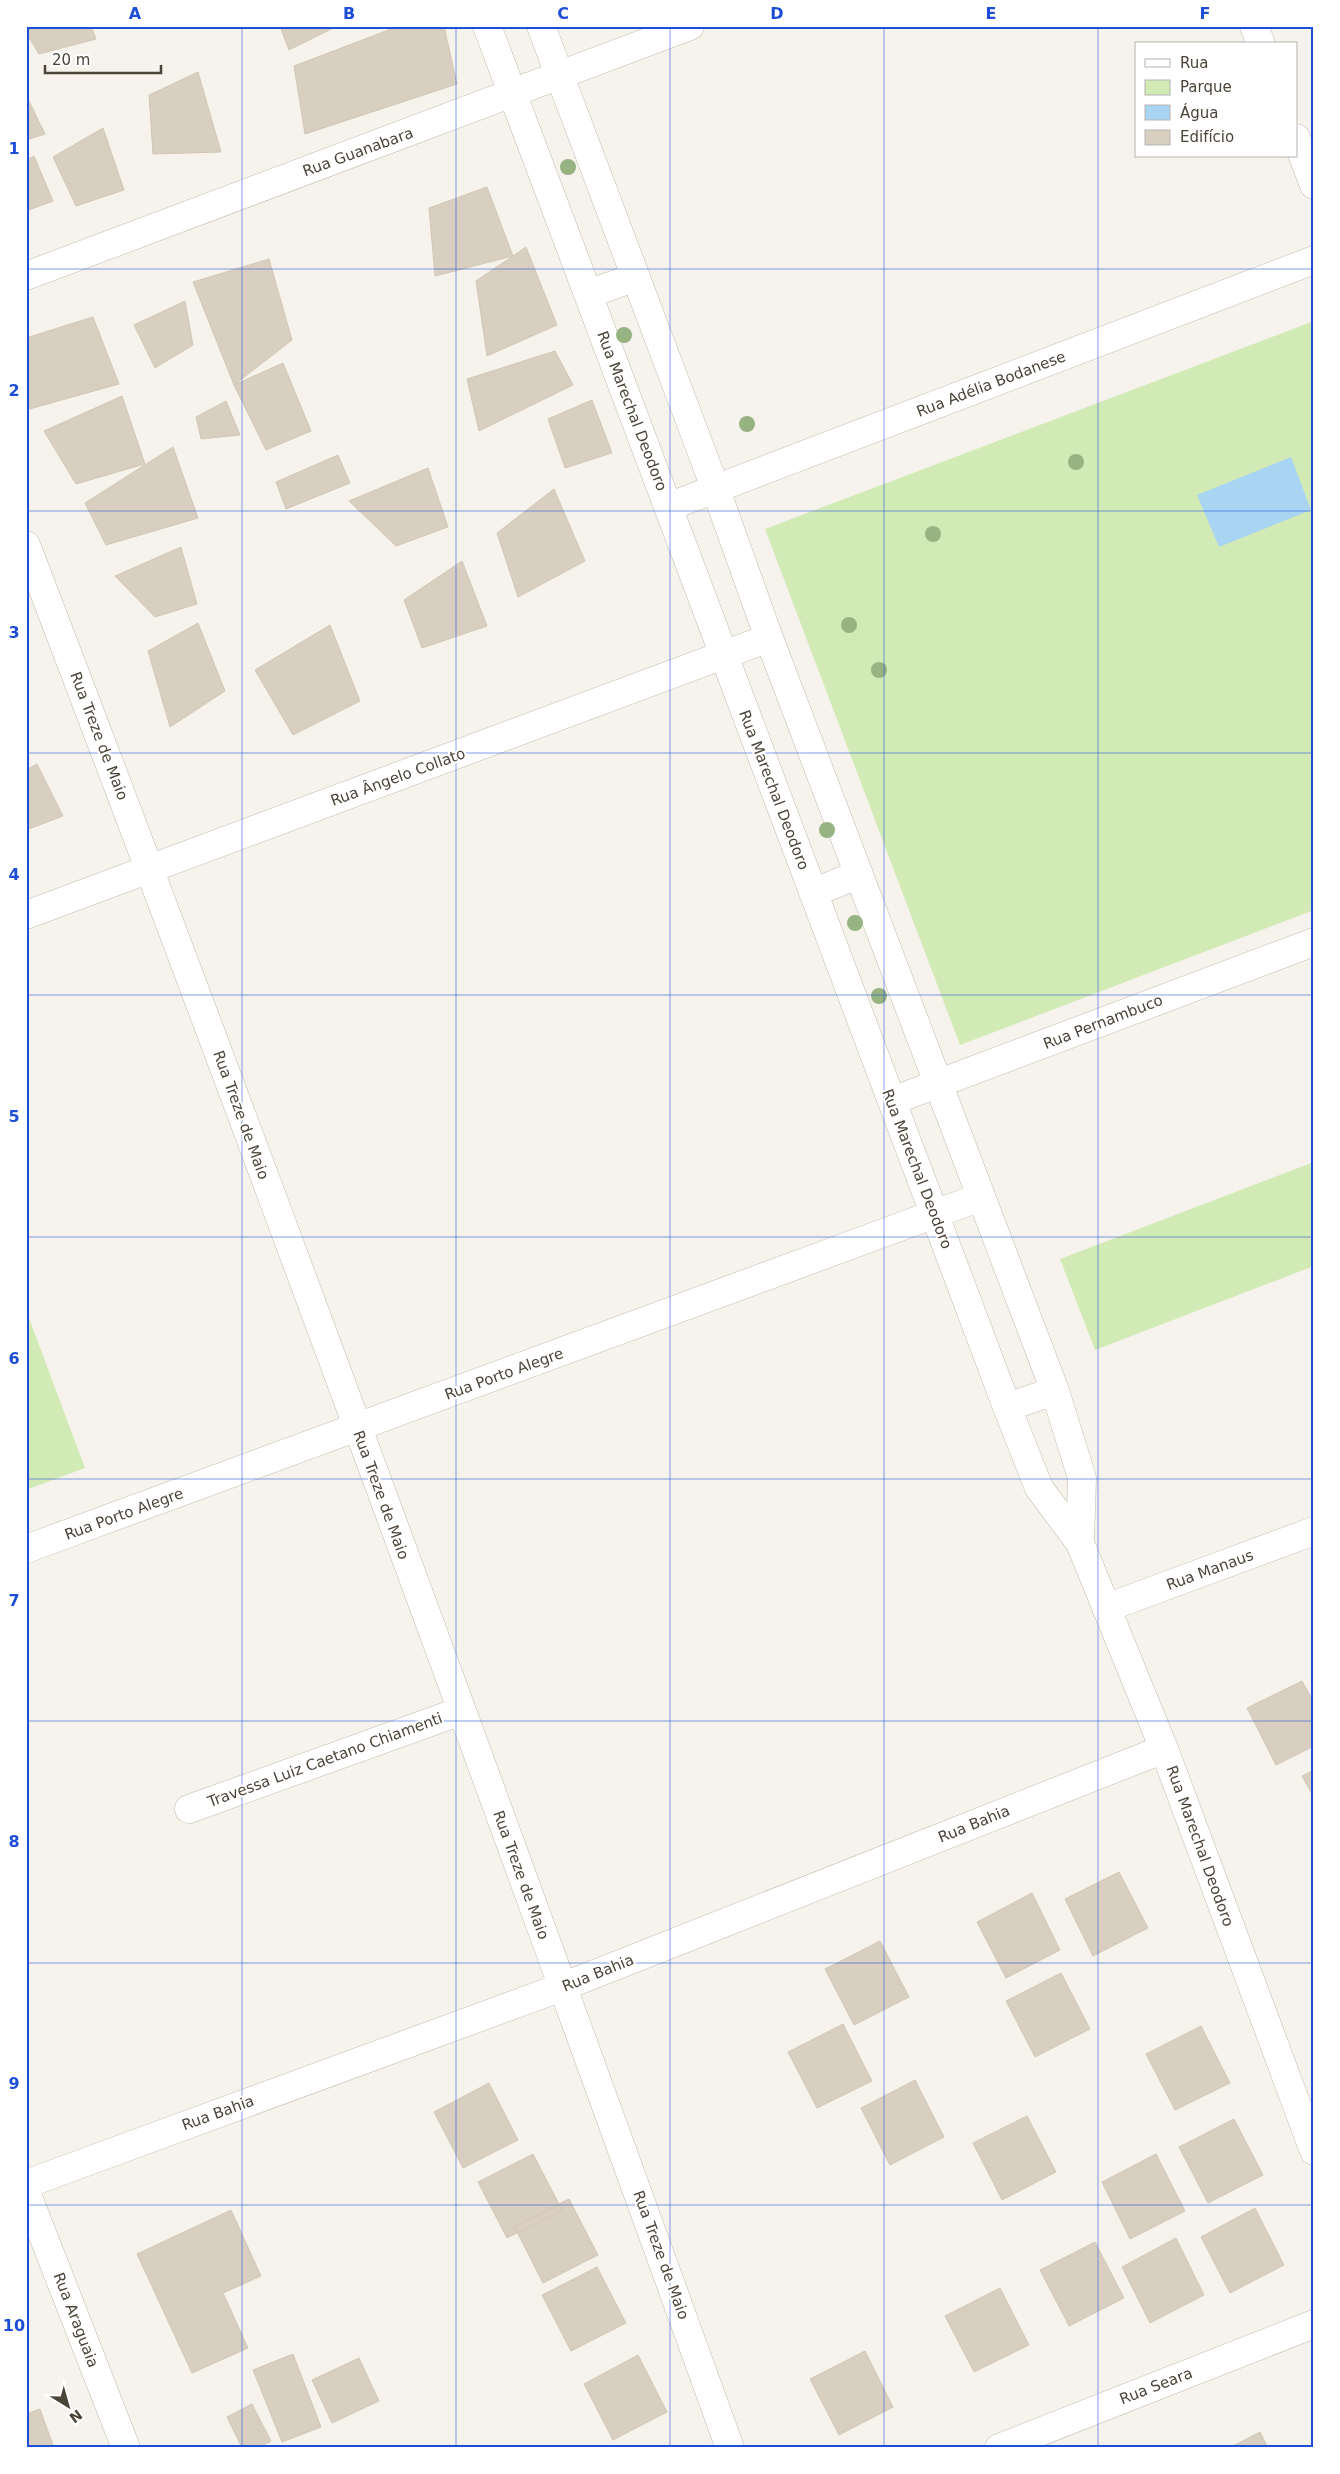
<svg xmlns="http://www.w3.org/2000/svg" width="1340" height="2474" font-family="'DejaVu Sans',sans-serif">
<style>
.green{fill:#d2eab5}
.water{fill:#a9d4f2}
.building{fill:#d8cfc1;stroke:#d3c7b4}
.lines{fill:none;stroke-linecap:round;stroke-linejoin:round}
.minor-casing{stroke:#c2bbae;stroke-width:29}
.minor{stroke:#fff;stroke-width:28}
.tree{fill:#97b381}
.grid{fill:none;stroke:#1d4ed8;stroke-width:1;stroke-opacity:0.55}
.labels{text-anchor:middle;stroke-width:4;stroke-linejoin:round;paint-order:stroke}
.street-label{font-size:15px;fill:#4b4439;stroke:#fff}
.neatline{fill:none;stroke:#1d4ed8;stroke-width:2}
.grid-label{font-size:16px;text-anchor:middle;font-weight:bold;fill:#1d4ed8}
</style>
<rect width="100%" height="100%" fill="#f6f3ec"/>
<!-- green -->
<path class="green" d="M1314 321V910L960 1045 765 529Z
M1314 1162V1266L1095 1350 1060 1259Z
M26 1310 85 1468 26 1490Z"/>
<!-- water -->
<path class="water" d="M1291 457 1311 510 1219 547 1197 495Z"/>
<!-- building -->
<path class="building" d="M26 26H91L96 39 39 54 26 32Z
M280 26H337L289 50Z
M399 26H444L457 84 305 134 294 66Z
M198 72 221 152 153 154 149 95Z
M26 95 45 134 26 140Z
M103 128 124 190 76 206 53 157Z
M34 156 53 201 26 211V160Z
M487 187 513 256 435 276 429 208Z
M526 247 557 325 487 356 476 281Z
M269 259 292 340 234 385 193 282Z
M185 301 193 345 155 368 134 325Z
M93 317 119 384 26 410V338Z
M555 351 573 385 479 431 467 379Z
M283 363 311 431 266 450 234 385Z
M122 396 145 464 76 484 44 431Z
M592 400 612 453 565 468 548 419Z
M226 401 240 435 201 439 196 417Z
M173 447 198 518 106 545 85 503Z
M338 455 350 483 286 509 276 482Z
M428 468 448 527 396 546 349 501Z
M554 489 585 561 518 597 497 533Z
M181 547 197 604 155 617 115 576Z
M462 561 487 626 422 648 404 600Z
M198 623 225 691 170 727 148 651Z
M330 625 360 701 293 735 255 670Z
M37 764 63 816 26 830V770Z
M1302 1681 1314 1703V1746L1276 1765 1247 1708Z
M1314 1770V1798L1302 1776Z
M1119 1872 1148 1928 1093 1956 1065 1899Z
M1032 1893 1060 1950 1006 1978 977 1922Z
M880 1941 909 1997 854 2025 825 1969Z
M1061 1973 1090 2029 1035 2057 1006 2001Z
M843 2024 872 2081 817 2108 788 2052Z
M1201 2026 1230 2083 1175 2110 1146 2054Z
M915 2080 944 2137 890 2165 861 2108Z
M489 2083 518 2140 463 2168 434 2112Z
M1027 2116 1056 2172 1002 2200 973 2143Z
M1234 2119 1263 2175 1208 2203 1179 2147Z
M533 2154 562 2210 507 2238 478 2182Z
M1156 2154 1185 2211 1130 2239 1102 2182Z
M569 2199 598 2255 543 2283 514 2226Z
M1255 2208 1284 2265 1230 2293 1201 2237Z
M231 2210 261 2276 223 2293 248 2348 192 2373 137 2254Z
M1176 2238 1204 2295 1150 2323 1122 2267Z
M1095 2242 1124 2298 1069 2326 1040 2270Z
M597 2267 626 2323 571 2351 542 2295Z
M1000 2288 1029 2345 974 2372 945 2316Z
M865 2351 893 2407 839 2435 810 2379Z
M293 2354 321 2427 282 2442 253 2370Z
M638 2355 667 2412 613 2440 584 2384Z
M359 2358 379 2401 332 2423 312 2380Z
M252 2404 271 2441 258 2448H242L227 2417Z
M40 2409 54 2448H26V2414Z
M1260 2432 1268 2448H1229Z"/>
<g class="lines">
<!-- minor casing -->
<g class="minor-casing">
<path id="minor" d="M487 26 1007 1407 1039 1488 1080 1543 1164 1749 1314 2151
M541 26 716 490 769 638 1055 1391 1082 1478 1080 1543
M1254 26 1261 44
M1296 138 1314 185
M26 276 690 26
M588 294 636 277
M668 507 1314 260
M26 545C268 1176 500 1812 730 2448
M813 893 859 874
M26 915 769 638
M892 1101 1314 942
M1007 1407 1055 1391
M26 1549 981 1197
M1106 1608 1314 1531
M189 1809 461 1711
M26 2184 562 1987 1164 1749
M26 2192 126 2448
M999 2448 1314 2324"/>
</g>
<!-- minor -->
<use href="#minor" class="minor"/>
</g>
<!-- trees -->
<g class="tree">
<circle cx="568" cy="167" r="8"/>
<circle cx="624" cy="335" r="8"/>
<circle cx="747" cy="424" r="8"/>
<circle cx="1076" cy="462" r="8"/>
<circle cx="933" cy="534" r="8"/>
<circle cx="849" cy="625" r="8"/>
<circle cx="879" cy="670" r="8"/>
<circle cx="827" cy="830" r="8"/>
<circle cx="855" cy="923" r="8"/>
<circle cx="879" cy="996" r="8"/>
</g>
<!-- grid -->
<path class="grid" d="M242 26V2448M456 26V2448M670 26V2448M884 26V2448M1098 26V2448M26 269H1314M26 511H1314M26 753H1314M26 995H1314M26 1237H1314M26 1479H1314M26 1721H1314M26 1963H1314M26 2205H1314"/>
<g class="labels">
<!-- street labels -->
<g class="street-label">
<text transform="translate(358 152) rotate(-20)" y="5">Rua Guanabara</text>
<text transform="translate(991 384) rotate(-21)" y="5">Rua Adélia Bodanese</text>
<text transform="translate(632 411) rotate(69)" y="5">Rua Marechal Deodoro</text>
<text transform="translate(99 736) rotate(69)" y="5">Rua Treze de Maio</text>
<text transform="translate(398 777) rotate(-20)" y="5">Rua Ângelo Collato</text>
<text transform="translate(774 790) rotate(69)" y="5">Rua Marechal Deodoro</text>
<text transform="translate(1103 1022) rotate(-21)" y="5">Rua Pernambuco</text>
<text transform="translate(241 1115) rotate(70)" y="5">Rua Treze de Maio</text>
<text transform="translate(917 1169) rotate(69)" y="5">Rua Marechal Deodoro</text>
<text transform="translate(504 1374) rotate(-20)" y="5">Rua Porto Alegre</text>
<text transform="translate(381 1495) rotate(70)" y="5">Rua Treze de Maio</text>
<text transform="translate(124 1514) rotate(-20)" y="5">Rua Porto Alegre</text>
<text transform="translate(1210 1570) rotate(-20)" y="5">Rua Manaus</text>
<text transform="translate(325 1760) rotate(-20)" y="5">Travessa Luiz Caetano Chiamenti</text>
<text transform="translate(974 1824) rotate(-22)" y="5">Rua Bahia</text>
<text transform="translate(1200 1846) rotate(70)" y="5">Rua Marechal Deodoro</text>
<text transform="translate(521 1875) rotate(70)" y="5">Rua Treze de Maio</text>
<text transform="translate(598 1973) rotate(-22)" y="5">Rua Bahia</text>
<text transform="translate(218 2113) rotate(-20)" y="5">Rua Bahia</text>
<text transform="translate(661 2255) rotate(70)" y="5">Rua Treze de Maio</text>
<text transform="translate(76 2320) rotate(69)" y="5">Rua Araguaia</text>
<text transform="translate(1156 2386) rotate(-21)" y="5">Rua Seara</text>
</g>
</g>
<!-- border -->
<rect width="1340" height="2474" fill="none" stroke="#ffffff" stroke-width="55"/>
<!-- legend -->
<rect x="1135" y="42" width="162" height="115" fill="#ffffff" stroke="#b7b4b0"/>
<rect x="1145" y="59" width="25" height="8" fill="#ffffff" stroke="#b7b4b0"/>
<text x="1180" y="68" font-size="15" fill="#4b4439">Rua</text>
<rect x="1145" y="80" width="25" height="15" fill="#d2eab5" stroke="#b7b4b0"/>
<text x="1180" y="92" font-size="15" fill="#4b4439">Parque</text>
<rect x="1145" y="105" width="25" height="15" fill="#a9d4f2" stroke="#b7b4b0"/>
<text x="1180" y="118" font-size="15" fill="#4b4439">Água</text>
<rect x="1145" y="130" width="25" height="15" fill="#d8cfc1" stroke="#b7b4b0"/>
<text x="1180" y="142" font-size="15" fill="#4b4439">Edifício</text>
<!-- north arrow -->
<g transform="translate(68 2406) rotate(143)" stroke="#ffffff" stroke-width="4" paint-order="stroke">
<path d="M0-4L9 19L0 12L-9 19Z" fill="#4b4439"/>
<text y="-8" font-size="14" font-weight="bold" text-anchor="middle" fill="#4b4439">N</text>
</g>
<!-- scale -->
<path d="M45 65v8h116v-8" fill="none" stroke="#4b4439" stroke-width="2.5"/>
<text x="52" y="65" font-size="15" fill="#4b4439" stroke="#ffffff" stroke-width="4" paint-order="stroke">20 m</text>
<rect x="28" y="28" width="1284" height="2418" class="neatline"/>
<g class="grid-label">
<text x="135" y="19">A</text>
<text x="349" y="19">B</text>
<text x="563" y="19">C</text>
<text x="777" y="19">D</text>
<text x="991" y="19">E</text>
<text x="1205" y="19">F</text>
<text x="14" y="154">1</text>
<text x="14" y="396">2</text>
<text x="14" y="638">3</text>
<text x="14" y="880">4</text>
<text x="14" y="1122">5</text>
<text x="14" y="1364">6</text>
<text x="14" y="1606">7</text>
<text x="14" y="1847">8</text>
<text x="14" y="2089">9</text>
<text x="14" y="2331">10</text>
</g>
</svg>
